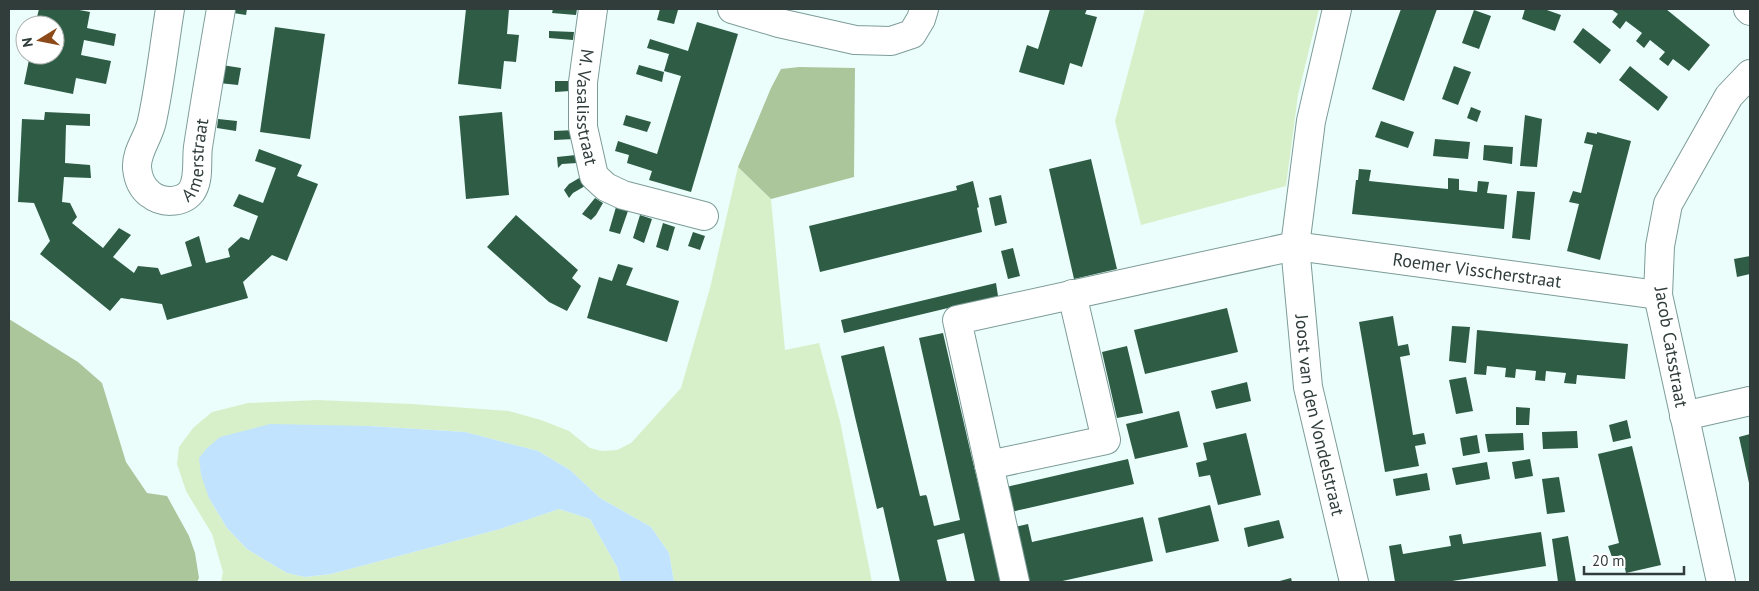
<svg xmlns="http://www.w3.org/2000/svg" width="1759" height="591" font-family="'PT Sans',sans-serif">
<style>
.green{fill:#d8f0ca}
.forest{fill:#acc69c}
.water{fill:#c1e3fe}
.building{fill:#2e5c45}
.lines{fill:none;stroke-linecap:round;stroke-linejoin:round}
.minor-casing{stroke:#7d9c98;stroke-width:30}
.minor{stroke:#fff;stroke-width:28}
.labels{text-anchor:middle;stroke-width:5;stroke-linejoin:round;paint-order:stroke}
.street-label{font-size:18px;fill:#303d3b;stroke:#fff}
</style>
<rect width="100%" height="100%" fill="#ebfefc"/>
<!-- green -->
<path class="green" d="M1145 9H1319L1298 95 1286 186 1141 225 1115 121Z
M738 167 771 199 785 350 819 343 840 421 872 582H674L669 553 651 527 600 498 570 470 538 451 465 432 369 426 209 498 227 528 247 549 287 573 305 577 331 574 500 529 559 509 590 519 617 567 621 582H221L223 572 212 534 186 491 177 464 179 447 193 428 212 412 248 403 318 400 412 404 509 411 541 420 569 431 590 448 602 451 617 450 631 443 681 388 710 288Z"/>
<!-- forest -->
<path class="forest" d="M799 67 855 68 854 177 771 199 738 167 771 88 781 69Z
M9 319 78 362 102 383 126 462 147 493 167 496 189 536 195 553 199 578 197 582H9Z"/>
<!-- water -->
<path class="water" d="M270 424 369 426 465 432 538 451 570 470 600 498 651 527 669 553 674 582H621L617 567 590 519 559 509 500 529 331 574 305 577 287 573 247 549 227 528 209 498 201 475 199 458 207 448 220 437Z"/>
<!-- building -->
<path class="building" d="M39 9H74L90 12 87 28 116 34 114 46 84 40 81 55 111 61 106 84 76 78 73 94 24 84 30 55H55V25H35Z
M227 9H247L246 15 227 12Z
M466 9H509L507 34 519 35 516 62 504 61 501 89 458 84Z
M553 9H577L576 15 552 13Z
M660 9 678 10 674 24 657 20Z
M1050 9H1087L1085 14 1097 17 1082 67 1070 63 1064 85 1019 72 1027 45 1038 49Z
M1401 9H1437L1404 101 1372 89Z
M1525 9H1544L1561 15 1555 31 1522 19Z
M1611 9H1666L1710 45 1689 71 1673 59 1668 66 1659 59 1665 52 1650 40 1644 48 1636 41 1642 33 1626 21 1620 29 1612 22 1618 14Z
M1474 10 1491 16 1479 49 1462 43Z
M697 22 738 34 691 192 649 180 652 171 627 163 629 155 615 151 618 141 657 154 681 76 664 71 669 54 647 48 650 39 688 51Z
M275 27 325 34 310 139 260 132Z
M1583 28 1611 50 1600 64 1573 42Z
M549 31 574 32 573 40 549 38Z
M222 65 241 68 238 85 219 83Z
M639 65 664 72 662 82 636 74Z
M1454 66 1471 72 1458 105 1442 99Z
M1630 66 1668 97 1658 111 1619 80Z
M555 81H569L570 91 555 92Z
M1471 107 1481 111 1477 122 1467 118Z
M45 112 90 114V126L66 125 65 163 90 165 91 178 64 177 62 202 70 203 77 217 72 223 103 248 119 228 131 235 113 257 134 273 138 266 158 268 161 275 192 266 185 242 199 236 206 263 230 257 228 249 241 237 249 240 258 216 233 206 239 194 263 203 276 168 255 161 259 149 302 165 297 176 318 184 287 261 272 255 243 282 248 298 167 320 162 304 121 298 110 311 40 254 50 241 34 203 18 202 22 119 44 120Z
M502 112 509 195 466 199 459 116Z
M626 115 651 122 647 132 623 125Z
M1525 115 1542 119 1537 167 1520 166Z
M218 119 237 121 236 131 217 128Z
M1381 121 1414 132 1408 148 1375 137Z
M575 130V139L554 140V131Z
M1587 132 1597 134V132L1631 141 1600 260 1567 251 1579 204 1569 202 1573 191 1581 193 1593 145 1584 143Z
M1435 139 1470 142 1468 159 1433 156Z
M1484 145 1513 147 1512 164 1483 160Z
M576 155 577 163 562 164 558 168 557 157Z
M1091 159 1117 269 1074 279 1049 169Z
M1359 169 1371 170 1369 181 1417 186 1448 189V178L1459 179V190L1477 192 1478 181 1489 182 1487 193 1507 195 1504 229 1352 214 1356 180H1358Z
M581 177 585 186 573 193 569 198 564 190 569 184Z
M973 181 979 207 977 208 982 232 820 272 809 226 957 190 956 186Z
M1517 191 1535 192 1530 240 1512 238Z
M1001 195 1007 223 995 226 989 198Z
M595 198 603 203 596 215 591 220 582 214Z
M616 207 628 211 620 234 609 231Z
M516 215 578 270 572 278 581 286 567 311 549 302 487 247Z
M640 215 652 219 644 243 633 238Z
M663 223 675 227 668 251 656 247Z
M693 232 705 236 700 250 688 246Z
M1013 248 1020 276 1008 279 1001 251Z
M1750 256V274L1737 277 1734 259Z
M618 264 633 268 626 285 679 301 667 342 587 318 599 277 612 281Z
M996 283 998 296 844 333 841 320Z
M1227 308 1238 352 1145 374 1134 330Z
M1393 316 1398 346 1408 344 1410 355 1400 357 1413 435 1424 433 1426 444 1415 446 1419 466 1385 472 1359 322Z
M1452 326 1470 327 1466 363 1449 361Z
M1477 330 1628 344 1625 379 1577 375 1576 384 1564 383 1566 373 1546 371 1545 381 1535 380 1536 371 1516 369 1515 378 1505 377 1506 368 1487 366 1486 375 1474 374Z
M943 333 971 454 1002 582H975L964 533 937 540 947 582H900L883 507 877 509 855 417 841 356 884 346 920 496 926 495 927 497 934 526 960 520 919 338Z
M1127 346 1143 413 1117 418 1102 352Z
M1466 377 1473 411 1456 414 1449 380Z
M1247 382 1251 401 1216 409 1211 391Z
M1516 407 1530 408 1529 425H1516Z
M1179 411 1188 447 1135 459 1126 424Z
M1627 420 1631 438 1613 442 1609 425Z
M1577 431 1578 448 1543 449 1542 432Z
M1246 433 1261 495 1218 505 1210 475 1199 477 1196 463 1207 460 1203 443Z
M1523 433 1524 450 1488 452 1485 434Z
M1750 434V482L1749 483 1739 437Z
M1477 435 1480 453 1463 456 1460 438Z
M1632 446 1661 565 1626 573 1622 555 1612 557 1608 546 1619 543 1598 454Z
M1128 459 1134 484 1011 512 1006 487Z
M1530 459 1533 476 1515 479 1512 462Z
M1487 462 1490 479 1456 485 1452 468Z
M1427 473 1430 490 1396 496 1393 479Z
M1559 477 1565 512 1547 514 1542 479Z
M1210 505 1219 541 1166 553 1158 518Z
M1143 517 1153 561 1058 582H1028L1015 527 1028 524 1032 542Z
M1279 520 1284 538 1248 547 1244 528Z
M1541 532 1546 566 1446 582H1395L1389 546 1401 544 1403 554 1451 546 1449 536 1461 534 1463 544Z
M1568 536 1576 582H1558L1552 539Z
M1291 578 1292 582H1276Z"/>
<g class="lines">
<!-- minor casing -->
<g class="minor-casing">
<g id="minor">
<path id="s1" d="M170 9C164 46 160 84 152 121 149 137 136 151 137 168 138 178 142 188 150 194 161 203 181 204 191 192 200 180 196 161 198 147 205 101 213 55 221 9"/>
<path id="s2" d="M593 9 583 82V127L594 176 606 187 623 195 704 216"/>
<path d="M732 9 779 23 855 40 891 41 912 34 921 19 924 9"/>
<path id="s3" d="M1337 9 1311 121 1295 246 1308 387 1354 582"/>
<path d="M1748 9 1750 11"/>
<path d="M1684 416 1750 401"/>
<path d="M989 465 1106 440 1072 294"/>
<path id="s4" d="M1015 582 957 320 1295 246 1658 295"/>
<path d="M1721 582 1658 295 1660 246 1668 204 1729 96 1750 74"/>
</g>
</g>
<!-- minor -->
<use href="#minor" class="minor"/>
</g>
<g class="labels">
<!-- street labels -->
<g class="street-label">
<text dy="6" stroke="none"><textPath href="#s2" startOffset="99">M. Vasalisstraat</textPath></text>
<text dy="6" stroke="none"><textPath href="#s1" startOffset="271">Amerstraat</textPath></text>
<text dy="6" stroke="none"><textPath href="#s4" startOffset="798">Roemer Visscherstraat</textPath></text>
<text transform="translate(1671 347) rotate(80)" y="6">Jacob Catsstraat</text>
<text dy="6" stroke="none"><textPath href="#s3" startOffset="412">Joost van den Vondelstraat</textPath></text>
</g>
</g>
<!-- border -->
<rect width="1759" height="591" fill="none" stroke="#303d3b" stroke-width="20"/>
<!-- north arrow -->
<g transform="translate(40 40) rotate(260)"><circle r="24" fill="#ffffff" stroke="#acb1b1"/>
<path d="M0-4L9 19L0 12L-9 19Z" fill="#8c4919"/>
<text y="-8" font-size="14" font-weight="bold" text-anchor="middle" fill="#303d3b">N</text>
</g>
<!-- scale -->
<path d="M1584 566v8h100v-8" fill="none" stroke="#303d3b" stroke-width="2.5"/>
<text x="1592" y="566" font-size="15" fill="#303d3b" stroke="#ffffff" stroke-width="4" paint-order="stroke">20 m</text>
</svg>
